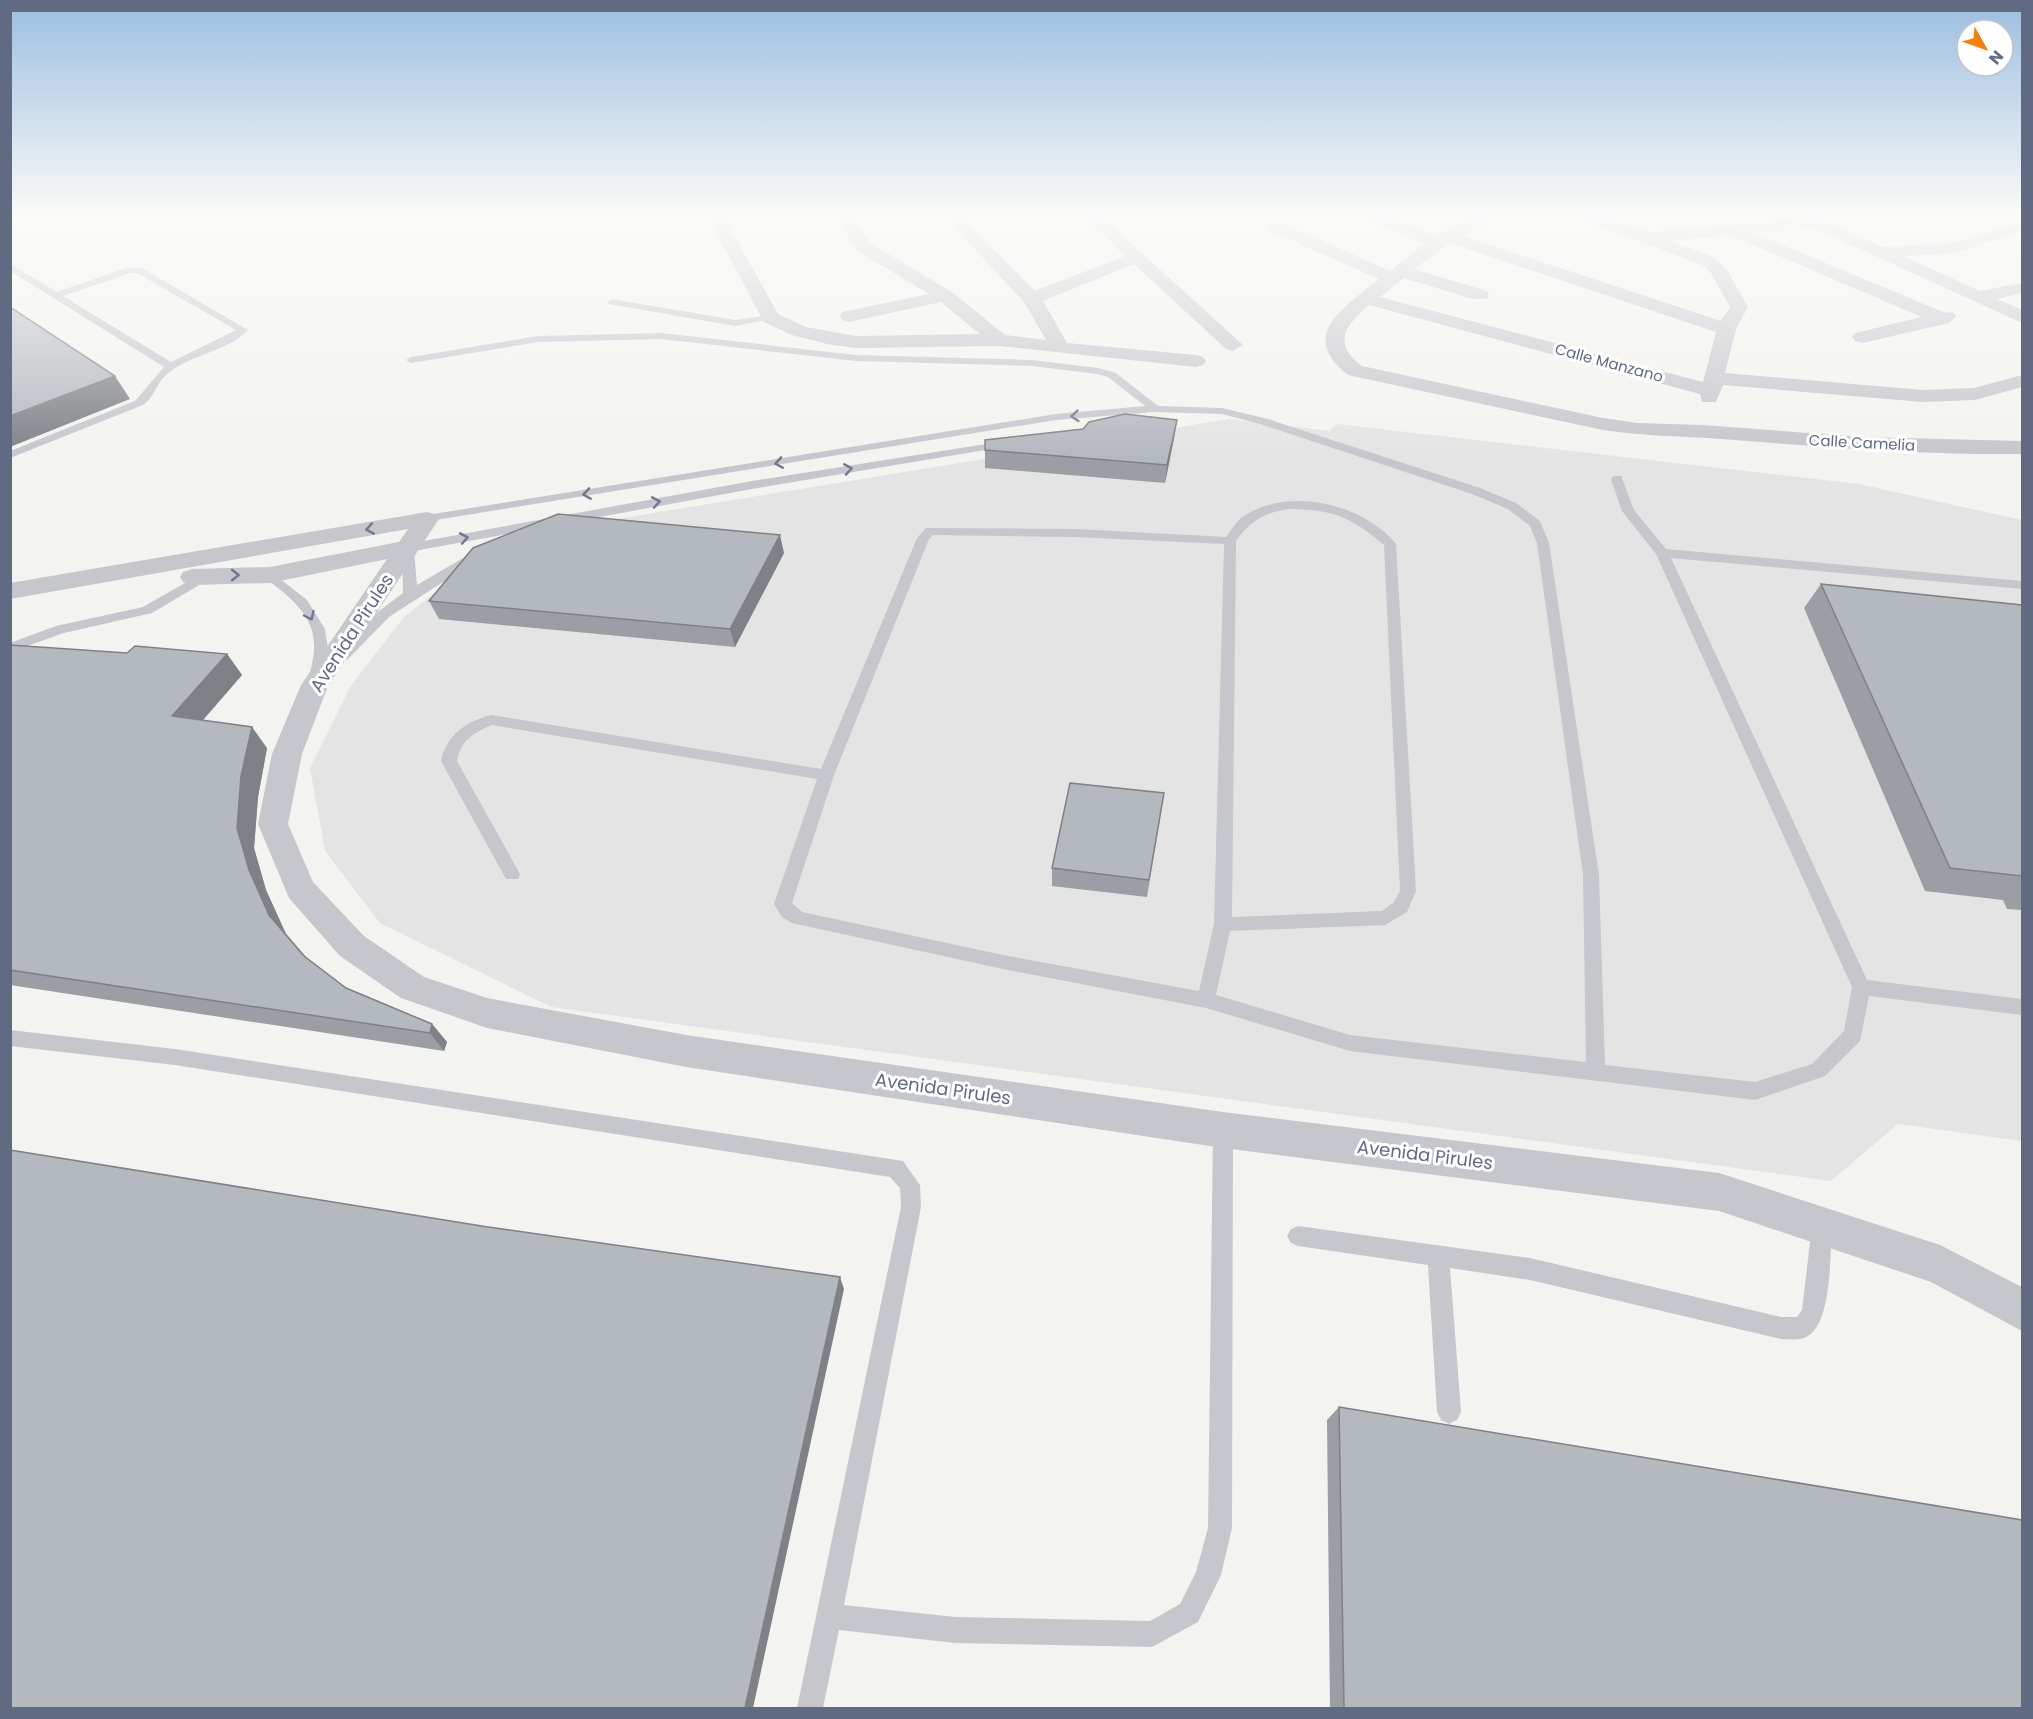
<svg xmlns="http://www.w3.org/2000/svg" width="2033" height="1719" font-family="Poppins,sans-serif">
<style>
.built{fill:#e3e4e3}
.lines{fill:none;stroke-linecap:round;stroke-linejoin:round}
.service{fill:#c6c7cc;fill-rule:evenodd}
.minor{fill:#c6c7cc;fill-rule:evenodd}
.wall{fill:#9b9ea4}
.shaded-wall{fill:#7e8186}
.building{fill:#b4b8bf;stroke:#7e8186;stroke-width:1.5}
.oneway{stroke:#6f788e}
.labels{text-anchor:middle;stroke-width:6;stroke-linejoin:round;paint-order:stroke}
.far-street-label{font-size:15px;fill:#606a83;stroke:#fff}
.street-label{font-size:18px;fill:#606a83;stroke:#fff}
</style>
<rect width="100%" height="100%" fill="#f3f4ef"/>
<!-- built -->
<path class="built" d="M1229 419 1330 431 1337 424 1859 484 2022 520V1141L1898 1124 1831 1181 551 1007 380 923 325 851 310 768 350 687 404 617 462 572 568 527Z"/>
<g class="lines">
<!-- service -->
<path class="service" d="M65 217H144L140 220H69Z
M10 264 57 292 126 268H142L248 330C226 353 189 354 166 375 156 384 154 398 143 405L10 458V451L135 401 164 367 10 271ZM130 273H137L236 330 171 362 63 296Z
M612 299 735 320 771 315 776 318 735 326 609 304 607 302Z
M661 333 856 355 1032 360 1098 368 1116 373 1158 406 1222 408 1268 419 1480 488 1516 503 1540 521 1549 543 1599 875 1605 1065 1755 1082 1812 1064 1844 1031 1852 987 1656 554 1622 511 1611 479 1613 476H1621L1634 510 1666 549 2022 581V589L1671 558 1867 980 2022 999V1015L1869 996 1860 1041 1825 1076 1755 1100 1350 1051 1206 1008 1003 969 792 923 782 917 774 904 817 779 492 725C473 733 461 740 457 761L520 874 518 879H506L441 761C447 734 466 722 491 715L821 769 917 538 926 528 1075 529 1226 537C1232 530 1236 521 1244 516 1289 486 1364 504 1396 544L1416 891 1407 912 1385 925 1230 931 1216 995 1350 1035 1586 1062 1583 875 1537 543 1530 526 1508 509 1472 494 1260 424 1222 414 1155 412 1056 420 423 522 421 519 427 515 1056 414 1145 406 1108 377 1097 374 1032 366 856 361 661 339 538 342 411 363 406 360 411 357 538 336ZM1288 509C1332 509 1351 517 1384 545L1400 891 1394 902 1382 911 1232 917 1236 541C1250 521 1264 513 1288 509ZM933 535 1075 537 1224 544 1214 924 1199 991 1003 955 802 912 792 903 834 775 929 539Z
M1005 441 1011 444 1009 446 752 489 414 551 417 585 475 551 480 550 486 554 389 617 348 659 343 661 336 656 379 611 403 593 402 545 752 481Z
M206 571 213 575 211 578 152 613 64 633 10 652V643L56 626 143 607Z
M270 571 307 600 325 629 328 649 321 684 316 686 309 681C310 669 315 656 314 644 314 614 286 594 265 578L263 575Z
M10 1030 175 1049 903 1161 920 1185 921 1207 844 1605 955 1617 1150 1621 1180 1604 1196 1572 1208 1528 1213 1130 1216 1123 1223 1121 1230 1123 1233 1130 1232 1528 1221 1575 1198 1622 1152 1647 955 1643 839 1630 823 1708H797L901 1207 900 1188 890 1177 175 1065 10 1046Z
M1822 1216 1829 1219 1832 1226C1830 1253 1832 1322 1808 1336 1801 1341 1790 1339 1781 1339L1530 1280 1450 1268 1461 1412 1457 1420 1449 1424 1441 1420 1437 1412 1428 1265 1298 1246 1291 1243 1287 1236 1291 1229 1298 1226 1530 1258 1781 1317H1797L1802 1310 1812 1226 1815 1219Z"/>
<!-- minor -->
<path class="minor" d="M708 217H724L778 314 806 327 856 336 980 334 941 302 849 322 842 320 840 316 842 312 929 294 858 251 836 217H852L870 243 952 292 1005 335 1046 340 1024 302 945 217H962L1035 291 1125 256 1085 217H1102L1243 345 1233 351 1226 349 1134 264 1043 301 1067 343 1196 355 1203 357 1206 361 1203 365 1196 367 1000 346 856 348 827 344 792 335 764 322Z
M1369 217H1390L1435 236 1472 217H1492L1490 221 1463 236 1721 321 1730 307 1711 273 1702 265 1586 221 1584 217H1606L1648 232 1824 217 1822 220 1883 247 1952 243 2022 223V231L1954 253 1903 256 1980 291 2022 283V293L1997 299 2022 310V323L1814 228 1754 233 1943 312 1954 313 1956 317 1949 323 1862 343 1855 341 1852 337 1855 333 1922 317 1730 235 1670 241 1714 257 1727 270 1748 307 1736 329 1725 373 1923 390 1974 388 2022 375V387L1975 400 1923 402 1723 385 1716 402H1702L1700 394 1369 305C1346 325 1331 343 1362 366L1603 418 1638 423 1703 425 1861 437 2022 441V454C1922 455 1822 447 1721 439 1682 436 1642 436 1603 430L1348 375C1296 335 1346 306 1379 279L1268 230 1266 226 1268 222H1280L1390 271 1424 244 1371 221ZM1450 243 1716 332 1703 382 1380 297 1404 278 1473 299H1487L1489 295 1487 291 1414 269Z
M427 512 435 514 439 519 328 686 302 754 288 824 313 882 364 936 424 977 487 998 686 1035 1223 1112 1719 1173 1940 1245 2022 1287V1331L1931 1282 1719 1211 1223 1148 686 1067 487 1028 401 998 340 956 289 898 258 824 272 754 301 685 387 559 270 583 192 585 183 582 180 577 183 572 192 569 270 567 399 542 408 529 10 599V583Z"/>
</g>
<!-- wall -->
<path class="wall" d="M1177 420 1174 438 1165 483 985 468V440Z
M784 553 735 647 439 619 429 601Z
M1821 584 2022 605V910L2007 909 2003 900 1925 891 1804 608Z
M10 645 127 653 227 654 242 675 203 720 267 748 258 797 254 848 266 890 286 934 306 957 346 988 432 1024 447 1042 444 1051 10 985Z
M1164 793 1147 897 1052 886V868Z
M1339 1407 2022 1708H1330L1327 1420Z"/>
<!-- shaded-wall -->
<path class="shaded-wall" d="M115 376 130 399 10 447V416Z
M1177 420 1174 438 1165 483 1167 465Z
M780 535 784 553 735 647 730 629Z
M227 654 242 675 189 736 172 716Z
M252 727 267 748 258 797 254 848 266 890 286 934 321 975 269 915 249 870 237 828 241 776Z
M432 1024 447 1042 444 1051 430 1033Z
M840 1277 844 1289 753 1708H745Z"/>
<!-- building -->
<path class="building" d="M10 307 115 376 10 416Z
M1125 414 1177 420 1167 465 985 450V440L1083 429 1089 422Z
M558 514 780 535 730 629 429 601 473 548Z
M1821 584 2022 605V876L1950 868Z
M10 645 127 653 135 646 227 654 172 716 252 727 241 776 237 828 249 870 269 915 304 956 346 988 432 1024 430 1033 10 970Z
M1070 783 1164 793 1149 880 1052 868Z
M10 1150 488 1227 840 1277 745 1708H10Z
M1339 1407 2022 1520V1708H1344Z"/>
<!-- one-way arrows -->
<defs><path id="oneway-chevron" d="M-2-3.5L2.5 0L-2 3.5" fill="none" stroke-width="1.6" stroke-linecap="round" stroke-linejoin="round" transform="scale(1.5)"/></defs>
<g class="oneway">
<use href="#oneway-chevron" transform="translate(1075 416) rotate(175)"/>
<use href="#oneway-chevron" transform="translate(779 463) rotate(171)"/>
<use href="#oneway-chevron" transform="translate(848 469) rotate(-9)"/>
<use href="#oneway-chevron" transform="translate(587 494) rotate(171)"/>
<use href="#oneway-chevron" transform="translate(656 502) rotate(-10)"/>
<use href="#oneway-chevron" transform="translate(370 529) rotate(170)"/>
<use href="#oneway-chevron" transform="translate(464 538) rotate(-10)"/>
<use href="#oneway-chevron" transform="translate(235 575)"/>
<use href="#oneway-chevron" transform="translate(310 616) rotate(65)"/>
</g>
<!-- sky -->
<linearGradient id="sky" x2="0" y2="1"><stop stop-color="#9bbee0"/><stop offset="0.47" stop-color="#fafaf8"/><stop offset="1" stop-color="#fafaf8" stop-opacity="0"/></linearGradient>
<rect width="2033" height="457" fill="url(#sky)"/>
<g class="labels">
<!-- far-street labels -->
<g class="far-street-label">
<text transform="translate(1609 363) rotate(15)" y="5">Calle Manzano</text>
<text transform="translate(1862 443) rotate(3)" y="5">Calle Camelia</text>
</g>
<!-- street labels -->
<g class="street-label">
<text transform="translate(352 633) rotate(-57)" y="6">Avenida Pirules</text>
<text transform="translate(943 1089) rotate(8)" y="6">Avenida Pirules</text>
<text transform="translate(1425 1155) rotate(7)" y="6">Avenida Pirules</text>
</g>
</g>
<!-- border -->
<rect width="2033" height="1719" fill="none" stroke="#606a83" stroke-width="24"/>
<!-- north arrow -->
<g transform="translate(1985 48) rotate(130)"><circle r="28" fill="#ffffff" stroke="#bfc3cd" stroke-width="1.5"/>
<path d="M0-4.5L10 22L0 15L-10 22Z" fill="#f4800f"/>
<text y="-9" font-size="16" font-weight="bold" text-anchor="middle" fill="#606a83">N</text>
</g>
</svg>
